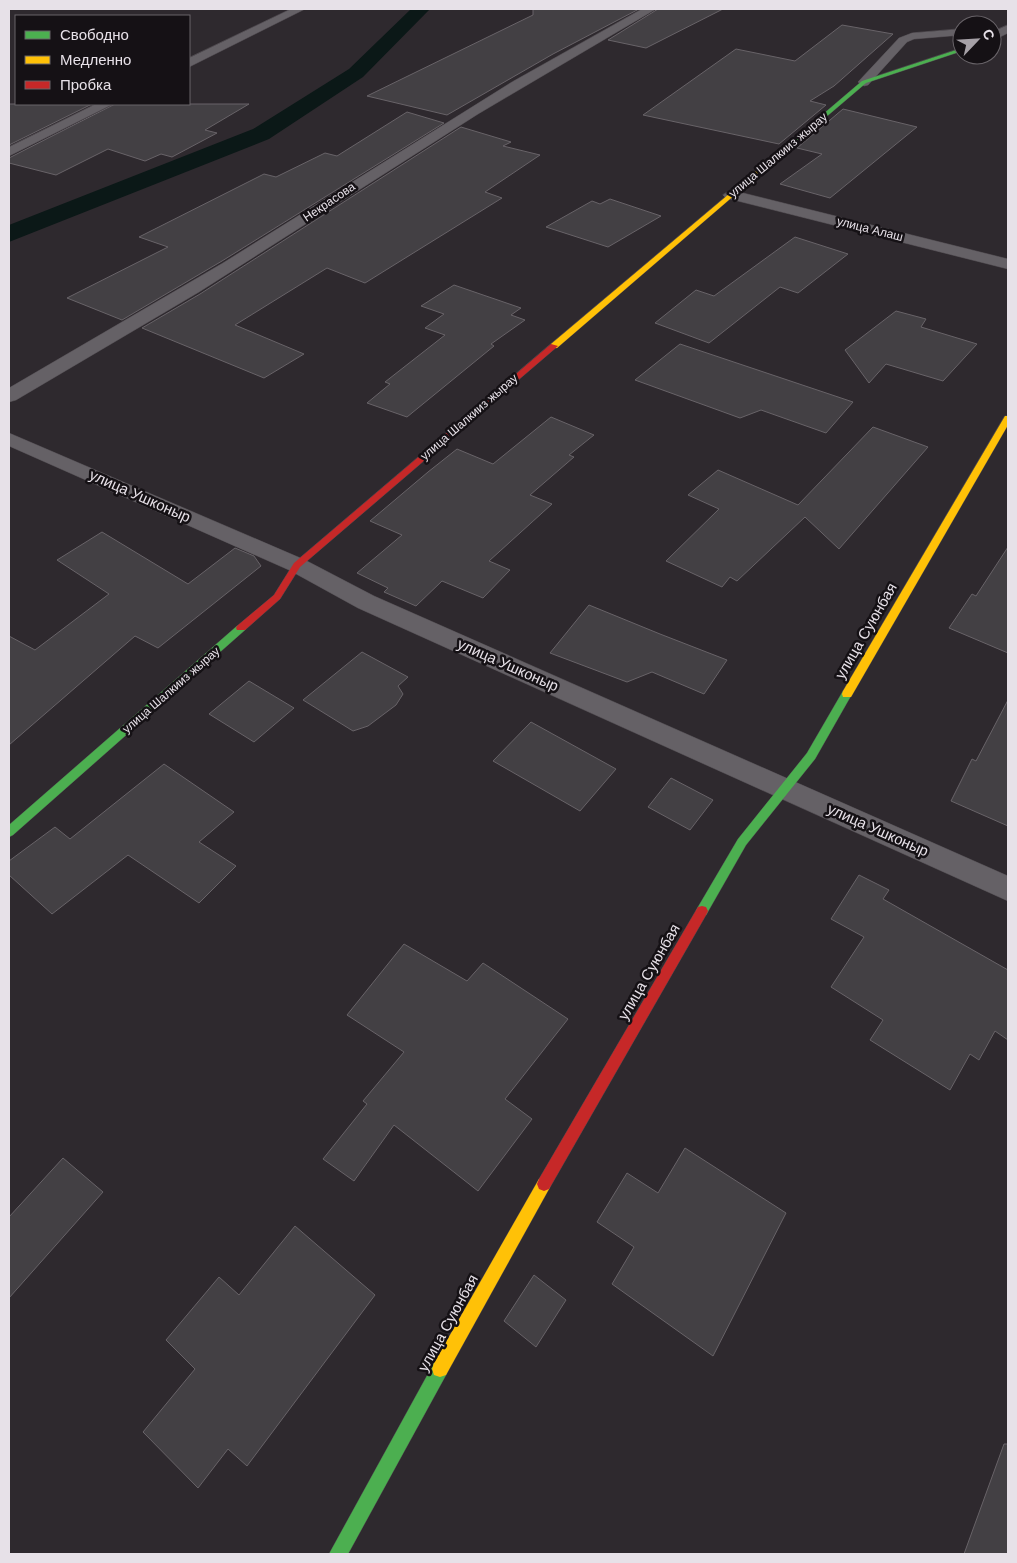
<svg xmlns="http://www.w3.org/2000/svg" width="1017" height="1563" font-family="Helvetica,sans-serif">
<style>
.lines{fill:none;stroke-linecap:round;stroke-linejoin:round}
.canal{fill:#0b1817;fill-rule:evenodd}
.building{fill:#434044;stroke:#686368}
.street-casing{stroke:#4c474c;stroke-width:1}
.fast-casing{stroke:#4c474c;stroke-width:1}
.slow-casing{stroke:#4c474c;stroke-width:1}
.jam-casing{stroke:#4c474c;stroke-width:1}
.street{fill:#656166;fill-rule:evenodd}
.fast{fill:#4caf50;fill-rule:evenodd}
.slow{fill:#ffc107;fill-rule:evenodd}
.jam{fill:#c62828;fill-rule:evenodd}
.labels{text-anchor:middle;stroke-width:5;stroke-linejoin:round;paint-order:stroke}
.far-street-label{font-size:12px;fill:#e7e1e8;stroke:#151115}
.street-label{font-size:15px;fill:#e7e1e8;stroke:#151115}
</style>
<rect width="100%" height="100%" fill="#2e292e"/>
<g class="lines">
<!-- canal -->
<path class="canal" d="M411 9H430L363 77 269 139 9 242V225L253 129 349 69Z"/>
</g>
<!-- building -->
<path class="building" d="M533 9H639L553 54 447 115 367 96 533 15Z
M658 9H723L646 48 608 40Z
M842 25 893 34 834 86 810 101 826 105 779 144 643 115 736 49 795 61Z
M9 104H92L9 145Z
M115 104H249L205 130 217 133 172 157 161 154 145 161 108 149 56 175 9 163V158Z
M843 109 917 127 830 198 780 184 822 154 797 148Z
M407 112 444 123 222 261 122 320 67 298 168 247 139 237 264 174 276 177 325 153 337 156Z
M461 127 511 142 503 146 540 155 485 192 502 198 365 283 327 268 235 325 304 354 264 378 142 328 200 294Z
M610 199 661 216 608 247 546 227 592 201 600 204Z
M795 237 848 254 798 293 780 287 709 343 655 323 696 290 714 296Z
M454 285 521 308 511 315 525 320 491 344 494 346 407 417 367 403 390 384 385 382 445 335 425 328 444 314 421 306Z
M896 311 926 319 921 327 977 344 943 381 886 364 869 383 845 350Z
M680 344 853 402 826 433 761 410 740 418 635 380Z
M551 417 594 435 569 455 574 457 530 495 552 504 489 561 510 570 483 598 442 581 416 606 384 592 388 588 357 573 402 535 370 521 428 472 457 449 493 464Z
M873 427 928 447 839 549 805 517 737 581 730 577 722 587 666 561 719 509 688 495 718 470 798 505Z
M102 532 188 584 235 548 254 556 261 566 158 648 135 636 9 745V636L35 650 109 594 57 560Z
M1008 547V653L949 628 972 594 976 596Z
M589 605 660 634 727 660 704 694 652 672 627 682 550 653Z
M362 652 408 677 398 686 403 694 396 705 368 726 353 731 303 700Z
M249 681 294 708 254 742 209 714Z
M1008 700V826L951 801 972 759 976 761Z
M531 722 616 769 580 811 493 761Z
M164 764 234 812 199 842 236 866 199 903 128 855 52 914 9 875V861L55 827 70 839Z
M671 778 713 800 690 830 648 807Z
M859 875 889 890 883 899 1008 970V1040L995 1031 979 1060 970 1054 950 1090 870 1040 883 1020 831 987 864 937 831 919Z
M404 944 467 981 483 963 568 1019 505 1099 532 1119 478 1191 394 1125 354 1181 323 1159 367 1104 363 1101 404 1052 347 1015Z
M685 1148 786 1213 713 1356 612 1284 634 1247 597 1222 627 1173 658 1193Z
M63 1158 103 1192 9 1298V1217Z
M295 1226 375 1295 247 1466 228 1449 198 1488 143 1432 195 1369 166 1340 219 1277 239 1295Z
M534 1275 566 1300 536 1347 504 1321Z
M1004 1444H1008V1554H964Z"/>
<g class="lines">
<!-- street casing -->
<g class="street-casing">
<path id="street" d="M291 9H305L189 67V58Z
M642 9H656L478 114 199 292 16 400 9 402V388L223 263 512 82Z
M1008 25V33L992 41V32Z
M962 29V35L914 39 907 42 868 85 864 86 858 82 899 38 912 33Z
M96 104H113L9 156V147Z
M731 190 1008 259V269L726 198 723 195Z
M9 433 305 560 374 596 1008 876V901L358 608 289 570 9 446Z"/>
</g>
<!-- fast casing -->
<g class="fast-casing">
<path id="fast" d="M962 48V51L866 83 765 169 760 168 862 81Z
M241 625 245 626 246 628 245 630 13 835 9 837V825L237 626Z
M847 690 852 694 815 759 746 845 706 915 702 916 698 915 696 911 698 907 738 839 807 753 843 691Z
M440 1361 446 1363 448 1369 446 1375 348 1554H329L434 1363Z"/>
</g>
<!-- slow casing -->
<g class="slow-casing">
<path id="slow" d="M761 167 766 168 557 348H551V344Z
M1005 416H1008V425L851 697H843L842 694 843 691Z
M544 1177 549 1179 551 1184 549 1189 446 1375 440 1377 434 1375 432 1369 434 1363 539 1179Z"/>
</g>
<!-- jam casing -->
<g class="jam-casing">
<path id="jam" d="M551 344 558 346 300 567 280 599 245 630H237L236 628 237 626 274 595 294 563Z
M702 906 706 907 708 911 706 915 549 1189 544 1191 539 1189 537 1184 539 1179 698 907Z"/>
</g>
<!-- street -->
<use href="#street" class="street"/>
<!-- fast -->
<use href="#fast" class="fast"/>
<!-- slow -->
<use href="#slow" class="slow"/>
<!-- jam -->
<use href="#jam" class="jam"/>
</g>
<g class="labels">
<!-- far-street labels -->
<g class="far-street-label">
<text transform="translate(778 155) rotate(-40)" y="4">улица Шалкииз жырау</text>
<text transform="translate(329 202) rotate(-34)" y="4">Некрасова</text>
<text transform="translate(870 229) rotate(14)" y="4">улица Алаш</text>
<text transform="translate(469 417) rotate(-41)" y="4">улица Шалкииз жырау</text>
<text transform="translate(171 690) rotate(-41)" y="4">улица Шалкииз жырау</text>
</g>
<!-- street labels -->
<g class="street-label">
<text transform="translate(140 496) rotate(24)" y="5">улица Ушконыр</text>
<text transform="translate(866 631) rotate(-60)" y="5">улица Суюнбая</text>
<text transform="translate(508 665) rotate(24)" y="5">улица Ушконыр</text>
<text transform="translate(878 830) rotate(24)" y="5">улица Ушконыр</text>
<text transform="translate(649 972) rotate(-60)" y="5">улица Суюнбая</text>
<text transform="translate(448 1323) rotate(-61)" y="5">улица Суюнбая</text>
</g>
</g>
<!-- border -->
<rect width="1017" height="1563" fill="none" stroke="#e7e1e8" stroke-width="20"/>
<!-- legend -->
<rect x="15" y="15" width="175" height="90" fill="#151115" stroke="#696469"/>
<rect x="25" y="31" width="25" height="8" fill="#4caf50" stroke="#696469"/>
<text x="60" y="40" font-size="15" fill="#e7e1e8">Свободно</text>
<rect x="25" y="56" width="25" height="8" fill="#ffc107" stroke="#696469"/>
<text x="60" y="65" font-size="15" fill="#e7e1e8">Медленно</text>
<rect x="25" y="81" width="25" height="8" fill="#c62828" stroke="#696469"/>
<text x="60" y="90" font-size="15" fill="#e7e1e8">Пробка</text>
<!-- north arrow -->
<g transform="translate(977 40) rotate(65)"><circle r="24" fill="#151115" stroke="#696469"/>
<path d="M0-4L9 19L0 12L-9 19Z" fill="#a6a1a7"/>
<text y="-8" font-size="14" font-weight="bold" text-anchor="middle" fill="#e7e1e8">С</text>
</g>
</svg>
